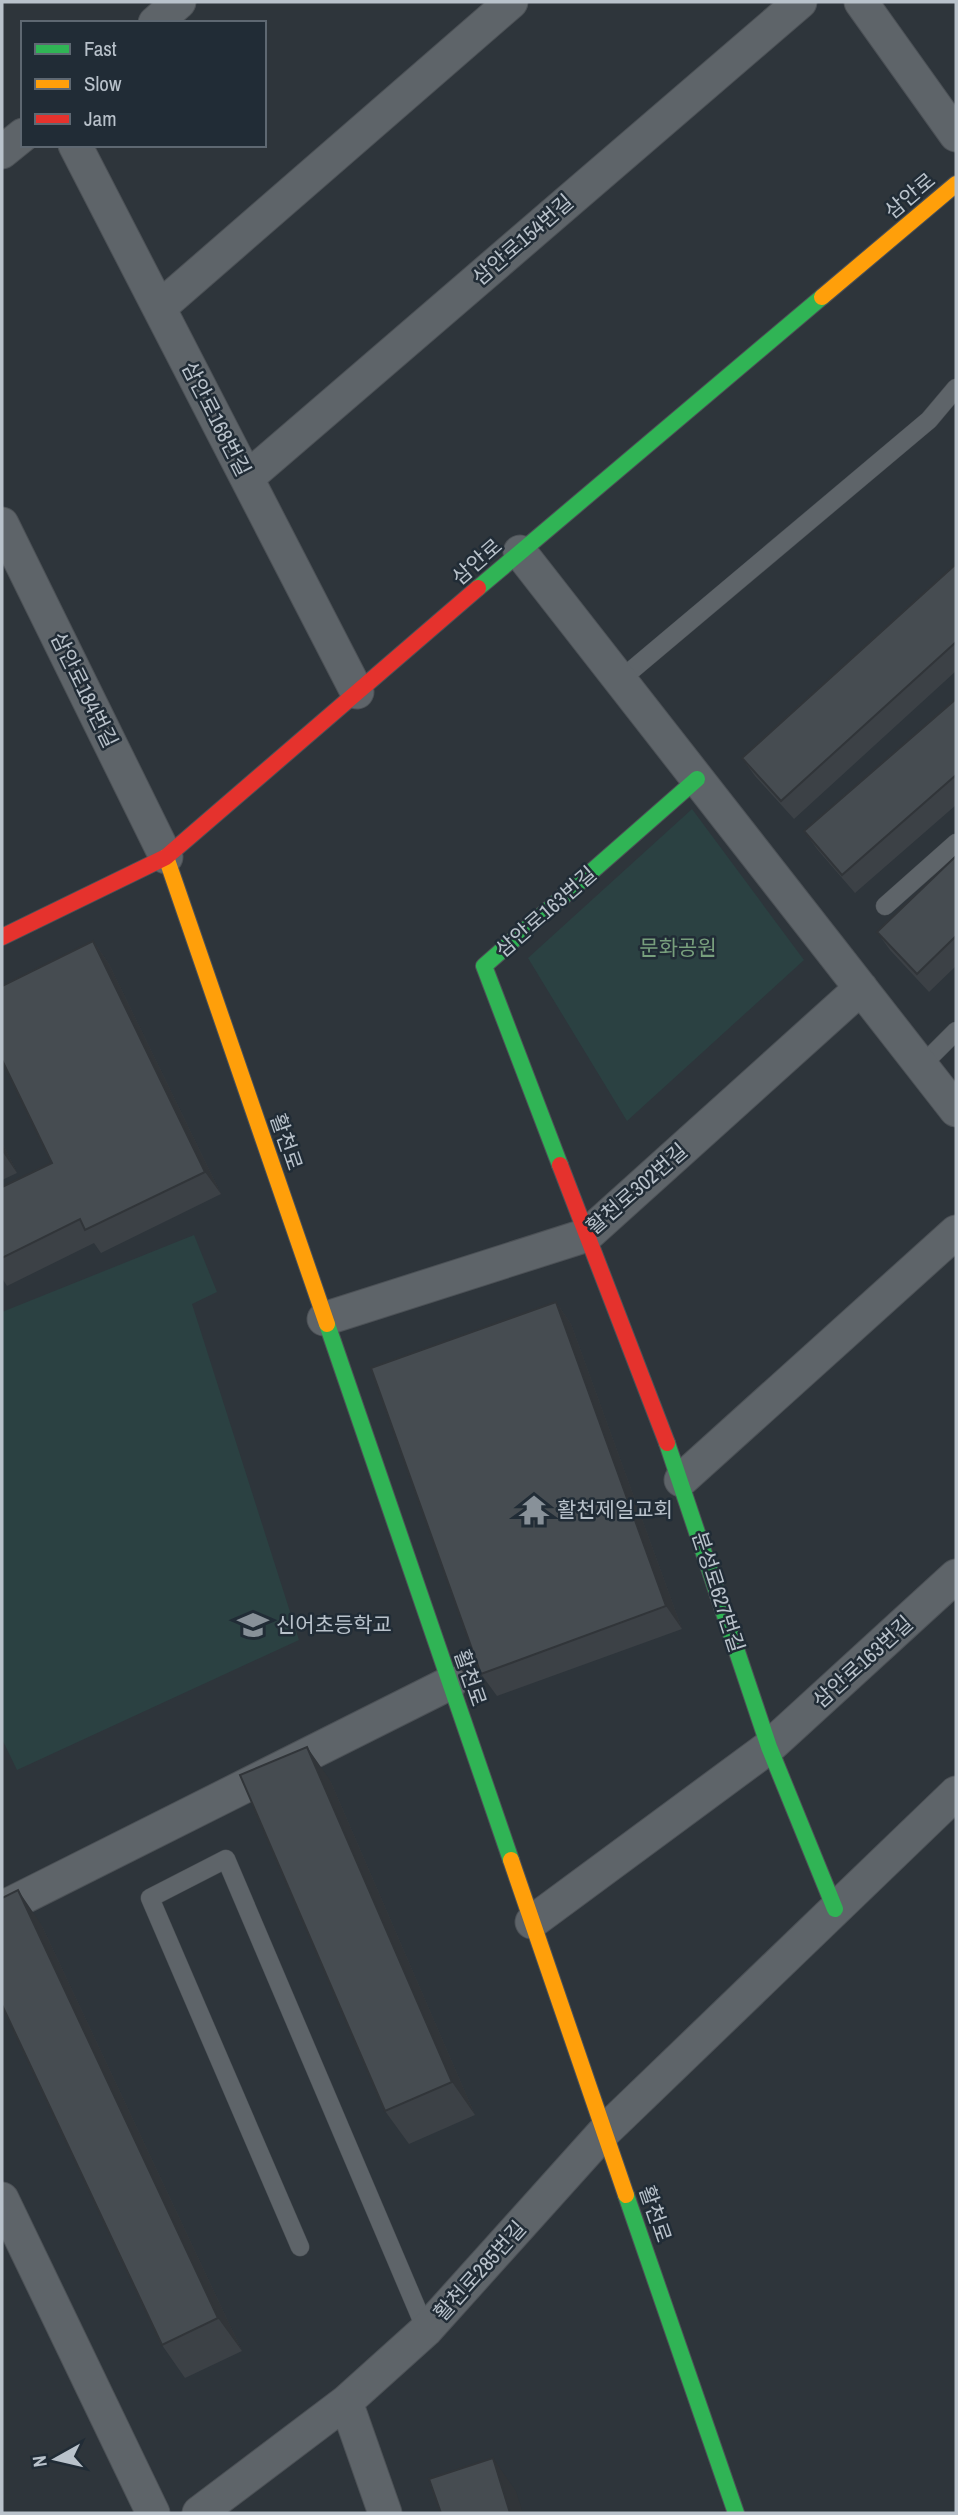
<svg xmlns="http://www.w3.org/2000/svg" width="958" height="2515" font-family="'Archivo Narrow','Noto Sans KR',sans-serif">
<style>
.green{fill:#2b4142}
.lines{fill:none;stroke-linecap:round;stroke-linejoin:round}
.lane-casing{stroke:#4c5156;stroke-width:19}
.street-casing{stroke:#4c5156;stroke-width:35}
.fast-casing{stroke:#4c5156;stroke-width:18}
.slow-casing{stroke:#4c5156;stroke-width:18}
.jam-casing{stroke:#4c5156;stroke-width:18}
.lane{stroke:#5e6469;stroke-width:18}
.street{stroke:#5e6469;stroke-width:33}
.fast{stroke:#30b455;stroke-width:16}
.slow{stroke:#ff9f0a;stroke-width:16}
.jam{stroke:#e5322d;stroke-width:16}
.wall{fill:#3c4146}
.shaded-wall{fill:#313539}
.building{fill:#464c51;stroke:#313539;stroke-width:2}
.labels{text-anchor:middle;stroke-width:5;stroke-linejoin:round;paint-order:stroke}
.street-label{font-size:21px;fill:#b9c2cb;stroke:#212c36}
.park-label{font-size:21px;fill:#789f7d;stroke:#212c36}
.poi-label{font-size:21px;fill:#b9c2cb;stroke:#212c36;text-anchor:start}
</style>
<rect width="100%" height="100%" fill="#2e353b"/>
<!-- green -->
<path class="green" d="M692 809 804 960 627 1121 528 958Z
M194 1235 217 1292 192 1304 299 1640 17 1770 2 1739V1312Z"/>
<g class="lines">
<!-- lane casing -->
<g class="lane-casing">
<path id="lane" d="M620 680 929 420 956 388
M885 906 956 843
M921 1066 956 1031
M300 2247 150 1898 226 1859 426 2330"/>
</g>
<!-- street casing -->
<g class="street-casing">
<path id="street" d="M861 2 956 135
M155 23 179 2
M75 145 357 692
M2 152 23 135
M159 308 511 2
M247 478 800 2
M2 524 166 857
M520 552 956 1110
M324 1319 587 1235 861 988
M681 1480 956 1232
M2 1908 450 1683
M532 1922 769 1747 956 1576
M2 2199 153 2513
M346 2402 385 2513
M199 2513 346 2402 426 2330 605 2131 956 1793"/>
</g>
<!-- fast casing -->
<g class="fast-casing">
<path id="fast" d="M478 588 822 297
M560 1165 484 966 697 779
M327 1324 511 1860
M667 1443 769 1747 835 1909
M626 2195 736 2513"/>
</g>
<!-- slow casing -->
<g class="slow-casing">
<path id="slow" d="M822 297 956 184
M166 857 327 1324
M511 1860 626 2195"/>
</g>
<!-- jam casing -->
<g class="jam-casing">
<path id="jam" d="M2 937 166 857 478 588
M560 1165 667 1443"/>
</g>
<!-- lane -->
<use href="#lane" class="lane"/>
<!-- street -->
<use href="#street" class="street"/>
<!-- fast -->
<use href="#fast" class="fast"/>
<!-- slow -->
<use href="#slow" class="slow"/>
<!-- jam -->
<use href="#jam" class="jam"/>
</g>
<!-- wall -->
<path class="wall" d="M956 564V671L794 819 755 776 742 758Z
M956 699V805L855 893 817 849 804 831Z
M956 856V966L929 992 890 950 877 932Z
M93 941 109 964 221 1194 101 1253 94 1243 7 1286 2 1278V1187L52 1163Z
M2 1142 17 1173 2 1180Z
M556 1302 571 1324 682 1629 497 1696 481 1674Z
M330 1780 475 2115 409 2144 385 2111Z
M41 1924 242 2351 185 2378 162 2345Z"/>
<!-- shaded-wall -->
<path class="shaded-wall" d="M93 941 109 964 221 1194 205 1172Z
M2 1142 17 1173 2 1151Z
M556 1302 571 1324 682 1629 666 1606Z
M307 1747 330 1780 475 2115 452 2082Z
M18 1890 41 1924 242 2351 218 2318Z
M493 2458 516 2491 523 2513H510Z"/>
<!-- building -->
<path class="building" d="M956 564V642L781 801 742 758Z
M956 699V775L842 875 804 831Z
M956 856V936L917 974 877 932Z
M93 941 205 1172 85 1230 80 1219 2 1258V1187L52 1163 2 1060V986Z
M556 1302 666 1606 481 1674 371 1368Z
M307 1747 452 2082 385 2111 240 1775Z
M18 1890 218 2318 162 2345 2 2005V1898Z
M493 2458 510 2513H441L429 2479Z"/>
<!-- icons -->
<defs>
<g id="temple-bare" transform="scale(2.415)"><path d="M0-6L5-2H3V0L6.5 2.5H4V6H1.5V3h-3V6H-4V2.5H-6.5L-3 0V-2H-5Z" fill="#889199" stroke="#212c36" stroke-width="2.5" paint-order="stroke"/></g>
<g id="school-bare" transform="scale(2.415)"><path d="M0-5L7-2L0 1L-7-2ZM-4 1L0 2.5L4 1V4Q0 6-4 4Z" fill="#889199" stroke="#212c36" stroke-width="2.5" paint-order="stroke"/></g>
</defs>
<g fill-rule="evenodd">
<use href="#temple-bare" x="534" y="1510"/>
<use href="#school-bare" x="253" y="1625"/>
</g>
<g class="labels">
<!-- street labels -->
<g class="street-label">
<text transform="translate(910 196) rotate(-40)" y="7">삼안로</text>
<text transform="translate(523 240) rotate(-41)" y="7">삼안로154번길</text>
<text transform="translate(216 419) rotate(63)" y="7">삼안로168번길</text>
<text transform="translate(477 562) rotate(-41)" y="7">삼안로</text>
<text transform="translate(84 690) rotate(64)" y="7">삼안로184번길</text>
<text transform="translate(546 912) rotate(-41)" y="7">삼안로163번길</text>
<text transform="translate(286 1142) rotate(71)" y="7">활천로</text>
<text transform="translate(637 1189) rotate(-41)" y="7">활천로302번길</text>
<text transform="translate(718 1592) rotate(72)" y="7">분성로627번길</text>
<text transform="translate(863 1662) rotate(-42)" y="7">삼안로163번길</text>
<text transform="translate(470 1678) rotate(71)" y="7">활천로</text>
<text transform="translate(655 2214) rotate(71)" y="7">활천로</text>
<text transform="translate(480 2271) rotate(-48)" y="7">활천로285번길</text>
</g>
<!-- park labels -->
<g class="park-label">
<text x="678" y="955">문화공원</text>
</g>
<!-- poi labels -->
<g class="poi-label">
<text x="557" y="1517">활천제일교회</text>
<text x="276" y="1632">신어초등학교</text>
</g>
</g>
<!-- border -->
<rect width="958" height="2515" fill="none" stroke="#b9c2cb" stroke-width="7"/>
<!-- legend -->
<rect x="21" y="21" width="245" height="126" fill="#212c36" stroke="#5e6872" stroke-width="2"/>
<rect x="35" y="44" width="35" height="10" fill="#30b455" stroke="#5e6872" stroke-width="2"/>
<text x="84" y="56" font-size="21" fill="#b9c2cb">Fast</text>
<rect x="35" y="79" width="35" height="10" fill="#ff9f0a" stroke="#5e6872" stroke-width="2"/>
<text x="84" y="91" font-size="21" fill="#b9c2cb">Slow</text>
<rect x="35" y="114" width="35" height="10" fill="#e5322d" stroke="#5e6872" stroke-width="2"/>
<text x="84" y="126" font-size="21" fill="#b9c2cb">Jam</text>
<!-- north arrow -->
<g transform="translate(56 2459) rotate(262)" stroke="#212c36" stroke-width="5" paint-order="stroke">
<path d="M0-5L12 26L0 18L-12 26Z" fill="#b9c2cb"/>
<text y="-10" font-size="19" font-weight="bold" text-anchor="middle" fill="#b9c2cb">N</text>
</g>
</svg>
